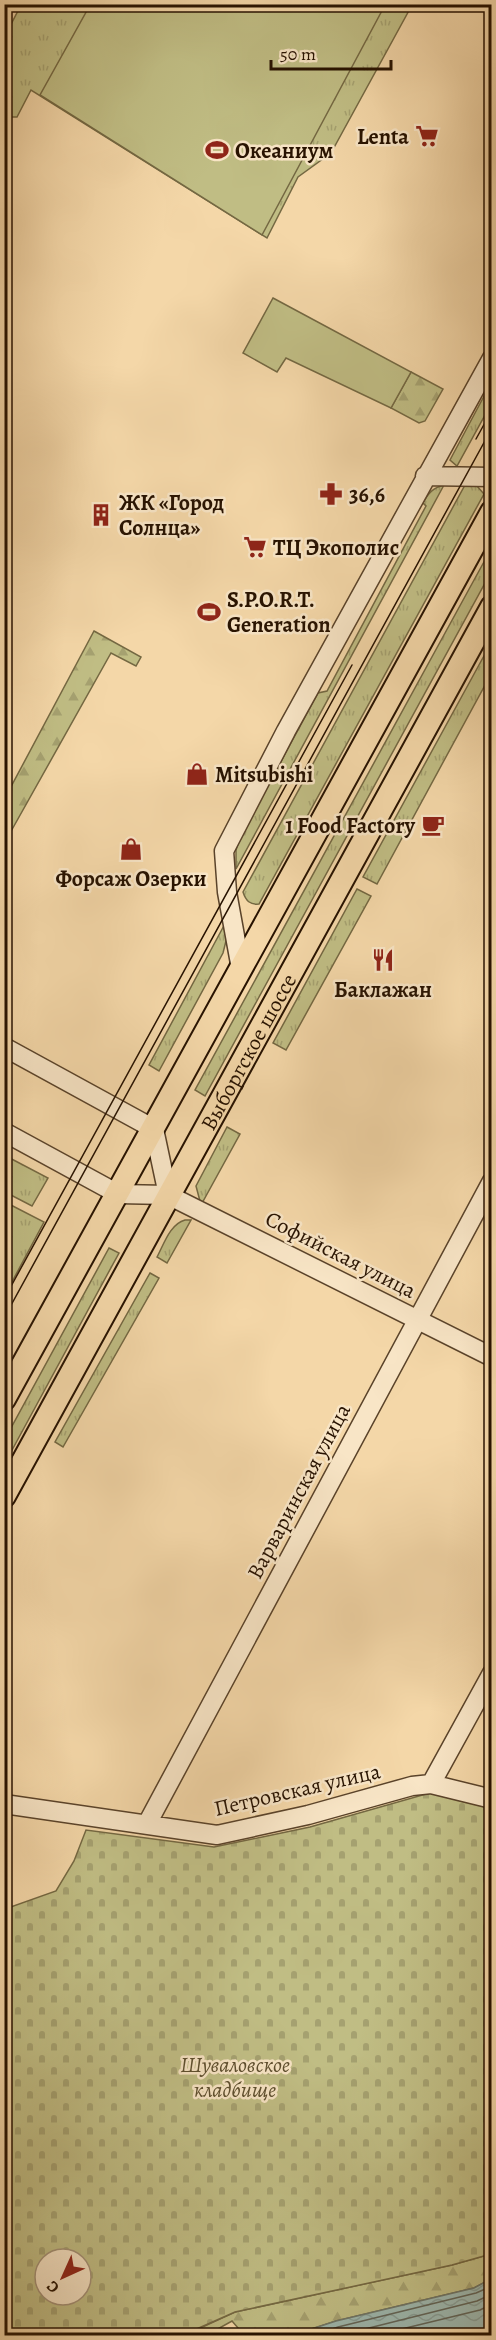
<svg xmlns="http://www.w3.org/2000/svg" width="496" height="2340" font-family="Alegreya,serif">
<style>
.grass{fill:url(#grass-tufts);stroke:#746842;stroke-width:1.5}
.forest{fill:url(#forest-firs);stroke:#746842;stroke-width:1.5}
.cemetery{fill:url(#cemetery-stones);stroke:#746842;stroke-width:1.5;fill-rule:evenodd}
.park{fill:#c0bd84;stroke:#746842;stroke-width:1.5}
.water{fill:url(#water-waves);stroke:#6e7669;stroke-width:1.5}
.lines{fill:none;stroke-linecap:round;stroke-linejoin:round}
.shore{stroke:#626558;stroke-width:1.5}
.minor-casing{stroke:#5a432a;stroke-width:21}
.major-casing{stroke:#271200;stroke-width:26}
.minor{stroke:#f8e5c6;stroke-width:18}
.major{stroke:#f4d7a8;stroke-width:22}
.tram{stroke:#271200;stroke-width:1.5}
.labels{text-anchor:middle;stroke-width:5;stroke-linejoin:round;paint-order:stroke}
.poi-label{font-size:22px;font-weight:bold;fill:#271200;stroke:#f8e5c6;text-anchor:start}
.street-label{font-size:22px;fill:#271200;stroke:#f8e5c6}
.park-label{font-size:22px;font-style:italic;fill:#5d4e2e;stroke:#f8e5c6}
</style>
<defs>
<pattern id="grass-tufts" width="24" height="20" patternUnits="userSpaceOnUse" patternTransform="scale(1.5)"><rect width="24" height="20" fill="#c0bd84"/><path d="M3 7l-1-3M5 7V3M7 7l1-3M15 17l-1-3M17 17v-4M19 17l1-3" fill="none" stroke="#a5a170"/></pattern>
<pattern id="forest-firs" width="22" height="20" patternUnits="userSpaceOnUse" patternTransform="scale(1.5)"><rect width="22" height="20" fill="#c0bd84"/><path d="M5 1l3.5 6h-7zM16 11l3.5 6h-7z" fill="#a5a170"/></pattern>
<pattern id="cemetery-stones" width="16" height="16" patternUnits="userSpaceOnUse" patternTransform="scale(1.5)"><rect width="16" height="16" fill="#c0bd84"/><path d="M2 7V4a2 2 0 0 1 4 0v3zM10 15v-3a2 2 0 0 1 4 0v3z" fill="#a5a170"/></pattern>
<pattern id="water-waves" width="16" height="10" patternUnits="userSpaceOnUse" patternTransform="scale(1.5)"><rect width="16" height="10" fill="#9db8af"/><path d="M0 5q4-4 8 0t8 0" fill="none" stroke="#879d95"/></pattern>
</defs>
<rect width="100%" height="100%" fill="#f4d7a8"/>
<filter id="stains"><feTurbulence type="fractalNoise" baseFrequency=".00333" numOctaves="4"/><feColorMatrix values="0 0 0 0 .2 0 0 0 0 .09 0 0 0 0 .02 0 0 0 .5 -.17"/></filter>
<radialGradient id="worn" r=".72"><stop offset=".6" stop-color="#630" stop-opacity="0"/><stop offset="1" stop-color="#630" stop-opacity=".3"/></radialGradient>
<!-- grass -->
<path class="grass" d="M21 5H412L331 153 298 177 267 238 31 90 17 117H5V36Z
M491 383V404L457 466 450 460Z
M444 485 236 869V850L240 837 318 693 327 691 426 506 423 503C428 493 433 488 444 485Z
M465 485 477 486 484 494 259 904C250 905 246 901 243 892Z
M491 549V572L205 1096 195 1090Z
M491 643V674L377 884 363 877Z
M357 889 371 896 286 1050 273 1043Z
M227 920 228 933 223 953 159 1071 149 1065Z
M227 1127 240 1134 201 1205 196 1186Z
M4 1155 48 1178 32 1206 5 1192Z
M5 1202 44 1222 5 1295Z
M185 1220H191L167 1263 157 1257C164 1244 170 1224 185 1220Z
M109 1248 119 1253 5 1463V1439Z
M150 1273 159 1278 63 1447 55 1442Z"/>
<!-- forest -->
<path class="forest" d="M411 372 443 389 425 421 419 423 391 408Z
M94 631 141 657 136 666 111 653 5 842V798Z
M491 2254V2279L474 2288 336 2321 293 2335H244L232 2321 207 2335 183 2336 235 2312 452 2265Z"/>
<!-- cemetery -->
<path class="cemetery" d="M433 1792 491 1806V2254L452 2265 235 2312 183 2335 5 2336V1909L56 1891 74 1861 86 1830 214 1847 310 1827ZM45 2259H81V2295H45Z"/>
<!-- park -->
<path class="park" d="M90 5V4L385 5 262 235 40 95Z
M273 298 411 372 391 408 286 358 277 372 243 353Z"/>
<!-- water -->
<path class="water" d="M491 2279V2335H293L336 2321 474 2288Z"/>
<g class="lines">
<!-- shore -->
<path class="shore" d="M312 2336 338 2327 476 2293 492 2286
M337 2336 477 2301 492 2294
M373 2336 480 2310 492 2304"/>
<!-- minor casing -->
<g class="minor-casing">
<path id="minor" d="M425 476 492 477
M241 969 227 892 224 851 286 731 492 358
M4 1047 154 1129 168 1195
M4 1132 118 1194 168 1195 492 1357
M431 1784 492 1673
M4 1804 217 1835 308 1815 412 1786 431 1784 492 1799
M147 1824 492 1181"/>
</g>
<!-- major casing -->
<g class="major-casing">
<g id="major">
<path d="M4 1399 492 512"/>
<path id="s1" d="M4 1496 492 607"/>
</g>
</g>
<!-- minor -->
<use href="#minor" class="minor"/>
<!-- major -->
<use href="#major" class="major"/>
<!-- tram -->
<path class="tram" d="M476 439 492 410
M4 1299 352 665
M4 1318 492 428"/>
</g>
<!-- icons -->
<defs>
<g id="supermarket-bare" transform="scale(1.8)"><path d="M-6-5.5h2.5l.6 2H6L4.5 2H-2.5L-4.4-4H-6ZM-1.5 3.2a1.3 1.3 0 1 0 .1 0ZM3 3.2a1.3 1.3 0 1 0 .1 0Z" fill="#8f2418" stroke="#f8e5c6" stroke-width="2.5" paint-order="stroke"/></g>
<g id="stadium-bare" transform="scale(1.8)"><path d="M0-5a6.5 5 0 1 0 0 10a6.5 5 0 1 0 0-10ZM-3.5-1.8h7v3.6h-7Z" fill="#8f2418" stroke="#f8e5c6" stroke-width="2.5" paint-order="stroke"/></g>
<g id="pharmacy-bare" transform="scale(1.8)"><path d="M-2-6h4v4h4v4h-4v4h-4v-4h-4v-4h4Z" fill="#8f2418" stroke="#f8e5c6" stroke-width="2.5" paint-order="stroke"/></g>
<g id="building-bare" transform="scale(1.8)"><path d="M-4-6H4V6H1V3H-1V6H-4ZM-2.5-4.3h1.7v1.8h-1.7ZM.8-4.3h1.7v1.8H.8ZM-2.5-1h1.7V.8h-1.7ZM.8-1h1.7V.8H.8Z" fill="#8f2418" stroke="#f8e5c6" stroke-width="2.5" paint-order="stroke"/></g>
<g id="shop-bare" transform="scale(1.8)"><path d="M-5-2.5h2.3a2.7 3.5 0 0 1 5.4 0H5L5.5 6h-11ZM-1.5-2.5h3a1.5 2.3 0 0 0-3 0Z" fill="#8f2418" stroke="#f8e5c6" stroke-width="2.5" paint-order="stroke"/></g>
<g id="cafe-bare" transform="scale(1.8)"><path d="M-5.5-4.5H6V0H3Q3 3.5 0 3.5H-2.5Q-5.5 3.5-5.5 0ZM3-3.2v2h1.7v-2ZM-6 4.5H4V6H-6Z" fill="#8f2418" stroke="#f8e5c6" stroke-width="2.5" paint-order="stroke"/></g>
<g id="restaurant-bare" transform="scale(1.8)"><path d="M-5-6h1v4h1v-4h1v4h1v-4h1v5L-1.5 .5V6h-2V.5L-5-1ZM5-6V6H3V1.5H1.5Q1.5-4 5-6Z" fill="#8f2418" stroke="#f8e5c6" stroke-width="2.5" paint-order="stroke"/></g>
</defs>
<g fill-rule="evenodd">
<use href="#supermarket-bare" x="427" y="136"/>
<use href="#stadium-bare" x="217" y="150"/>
<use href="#pharmacy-bare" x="331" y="494"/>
<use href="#building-bare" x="101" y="515"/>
<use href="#supermarket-bare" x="255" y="547"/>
<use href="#stadium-bare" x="209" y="612"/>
<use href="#shop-bare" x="197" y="774"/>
<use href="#cafe-bare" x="433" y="825"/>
<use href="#shop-bare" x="131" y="849"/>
<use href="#restaurant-bare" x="383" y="960"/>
</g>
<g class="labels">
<!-- poi labels -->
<g class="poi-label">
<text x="409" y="144" text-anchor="end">Lenta</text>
<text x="235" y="158">Океаниум</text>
<text x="349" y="502">36,6</text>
<text x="119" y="510">ЖК «Город<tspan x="119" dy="25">Солнца»</tspan></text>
<text x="273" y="555">ТЦ Экополис</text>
<text x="227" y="607">S.P.O.R.T.<tspan x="227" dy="25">Generation</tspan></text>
<text x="215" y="782">Mitsubishi</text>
<text x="415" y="833" text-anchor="end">1 Food Factory</text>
<text x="131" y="886" text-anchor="middle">Форсаж Озерки</text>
<text x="383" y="997" text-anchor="middle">Баклажан</text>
</g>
<!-- street labels -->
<g class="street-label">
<text dy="8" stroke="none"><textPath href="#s1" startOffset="507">Выборгское шоссе</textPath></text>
<text transform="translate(341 1254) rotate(27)" y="8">Софийская улица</text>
<text transform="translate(298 1491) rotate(-62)" y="8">Варваринская улица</text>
<text transform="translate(297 1789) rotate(-13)" y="8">Петровская улица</text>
</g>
<!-- park labels -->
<g class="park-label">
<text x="235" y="2072">Шуваловское<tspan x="235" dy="25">кладбище</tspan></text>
</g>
</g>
<!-- margin -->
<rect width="496" height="2340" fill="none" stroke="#f4d7a8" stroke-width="24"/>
<rect x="6" y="6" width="484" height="2328" fill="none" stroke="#271200" stroke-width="3"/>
<rect x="12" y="12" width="472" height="2316" fill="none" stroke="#271200" stroke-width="1.5"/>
<!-- north arrow -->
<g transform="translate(63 2277) rotate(225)"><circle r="28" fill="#f8e5c6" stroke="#a49177" stroke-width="1.5"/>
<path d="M0-4.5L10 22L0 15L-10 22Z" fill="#8f2418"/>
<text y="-9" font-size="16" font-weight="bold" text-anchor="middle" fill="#271200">С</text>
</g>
<!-- scale -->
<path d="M271 60v9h120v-9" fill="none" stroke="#271200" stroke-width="3"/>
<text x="280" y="60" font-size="18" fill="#271200" stroke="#f8e5c6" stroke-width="4.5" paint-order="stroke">50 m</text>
<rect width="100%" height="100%" filter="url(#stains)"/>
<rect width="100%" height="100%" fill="url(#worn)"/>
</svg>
